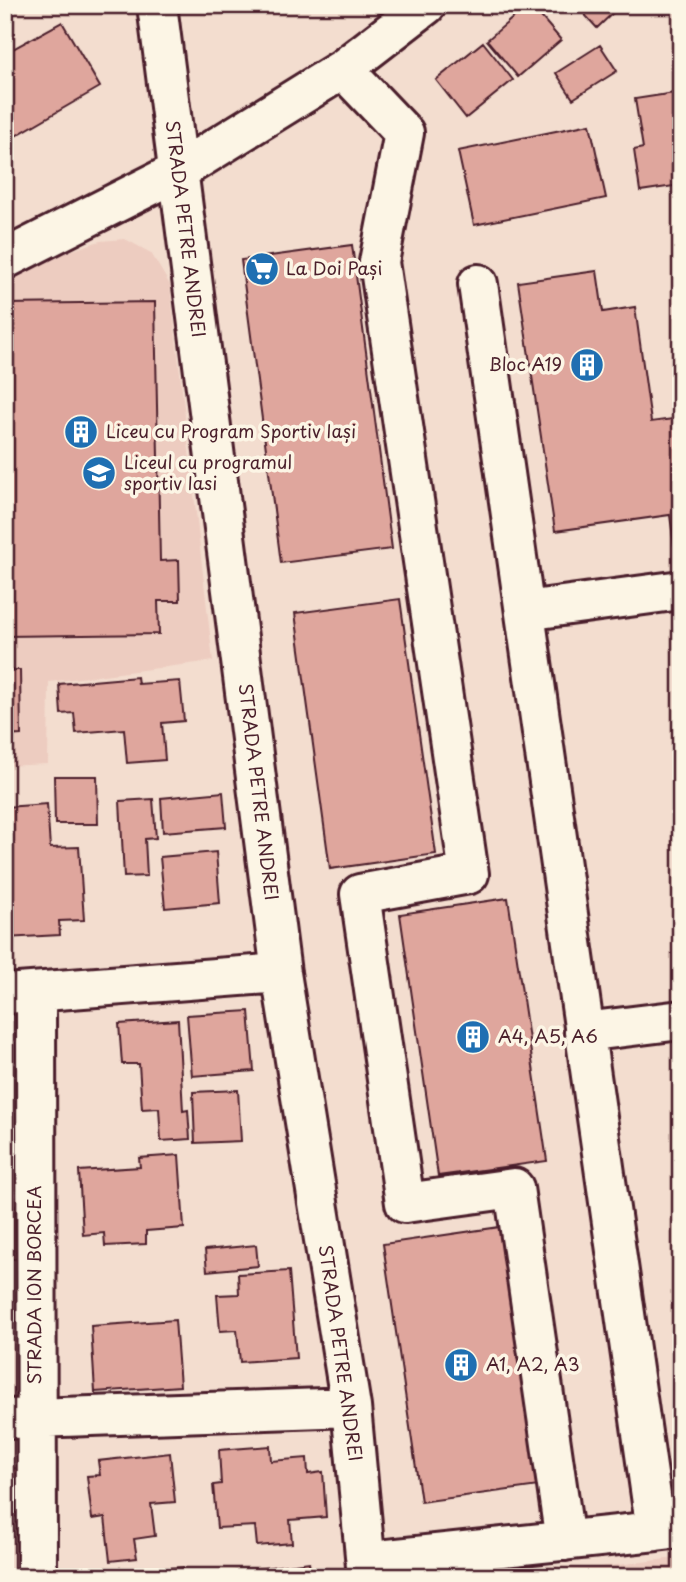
<svg xmlns="http://www.w3.org/2000/svg" width="686" height="1582" font-family="'Playpen Sans',sans-serif">
<style>
.built{fill:#edccc0}
.building{fill:#dfa69d;stroke:#4a1f2b;stroke-width:2}
.lines{fill:none;stroke-linecap:round;stroke-linejoin:round}
.minor-casing{stroke:#4a1f2b;stroke-width:44}
.minor{stroke:#fcf5e5;stroke-width:38}
.labels{text-anchor:middle;stroke-width:7;stroke-linejoin:round;paint-order:stroke}
.street-label{font-size:18px;fill:#4a1f2b;stroke:#fcf5e5}
.poi-label{font-size:18px;fill:#4a1f2b;stroke:#fcf5e5;text-anchor:start}
</style>
<rect width="100%" height="100%" fill="#f3ddcf"/>
<filter id="ink" filterUnits="userSpaceOnUse"><feTurbulence type="fractalNoise" baseFrequency=".0143" numOctaves="2"/><feDisplacementMap in="SourceGraphic" scale="14" xChannelSelector="R" yChannelSelector="G"/><feConvolveMatrix kernelMatrix="1 2 1 2 8 2 1 2 1" color-interpolation-filters="sRGB"/></filter>
<g filter="url(#ink)">
<!-- built -->
<path class="built" d="M125 239 151 253 170 285 213 661 49 682 48 764 5 766V277L52 257 100 241Z
M667 1559H681V1577H515Z"/>
<!-- building -->
<path class="building" d="M213 5H261L214 10Z
M528 5H531L561 40 518 77 487 40Z
M576 5H613L617 9 597 28Z
M62 22 100 87 5 142V35L13 49Z
M483 42 513 80 466 118 436 80Z
M600 45 617 71 573 99 556 73Z
M681 92V185L640 191 634 150 643 148 635 99Z
M590 124 606 198 474 225 458 151Z
M352 245 392 549 281 563 241 260Z
M597 271 603 312 635 307 651 422 681 418V544L674 545 670 515 555 531 518 282Z
M155 302 160 561 179 560 180 601H158L159 634 5 636V304Z
M400 599 436 854 330 869 295 613Z
M5 670H20L21 735 5 736Z
M137 677 138 684 180 681 184 721 162 723 165 760 127 763 124 729 76 733 74 713 61 714 59 684Z
M681 753V815L672 754Z
M54 776H97L98 824H55Z
M223 792 226 827 163 832 161 798Z
M153 799 156 838 145 839 147 876 124 877 120 801Z
M47 804 50 848 79 847 84 920 59 921 60 935 5 938V807Z
M216 852 220 903 165 908 160 857Z
M508 898 547 1161 438 1176 400 914Z
M249 1011 254 1071 192 1076 187 1015Z
M178 1020 183 1111 188 1110 190 1139 161 1141 159 1108 142 1109 139 1064H122L119 1024Z
M5 1067 8 1141H5Z
M238 1090 241 1141 195 1143 193 1092Z
M179 1155 184 1228 146 1231V1244L105 1246 104 1233 83 1235 79 1171 140 1167 139 1158Z
M5 1206H15L16 1259H5Z
M500 1227 539 1486 421 1502 383 1244Z
M256 1245 258 1266 207 1271 205 1250Z
M289 1271 296 1358 240 1362 237 1330 220 1331 217 1295 239 1294 238 1274Z
M175 1320 180 1386 95 1392 91 1326Z
M270 1446 271 1461 307 1458 308 1474 323 1472 326 1517 290 1520 292 1543 257 1546 255 1526 217 1528 213 1485 221 1484 219 1450Z
M170 1453 175 1502 151 1504 155 1536 134 1539 137 1558 110 1561 105 1517 92 1519 87 1476 100 1475 98 1461Z
M16 1468 20 1516 5 1517V1469Z
M309 1562 311 1577H225V1573Z
M183 1567 184 1577H88V1574Z"/>
<g class="lines">
<!-- minor casing -->
<g class="minor-casing">
<path id="minor" d="M157 5 281 973 351 1407 367 1577
M343 69 404 133 379 262 469 874 360 894 405 1203 514 1188 565 1541
M5 259 177 172 343 69 426 5
M478 284 656 1531 681 1528
M525 611 681 590
M36 993 37 1577
M5 994 281 973
M584 1032 681 1020
M5 1419 351 1407
M388 1559 656 1531"/>
</g>
<!-- minor -->
<use href="#minor" class="minor"/>
</g>
</g>
<!-- icons -->
<defs>
<g id="supermarket-disc" transform="scale(1.75)"><circle r="9.5" fill="#1f6fb2" stroke="#fcf5e5"/><path d="M-6-5.5h2.5l.6 2H6L4.5 2H-2.5L-4.4-4H-6ZM-1.5 3.2a1.3 1.3 0 1 0 .1 0ZM3 3.2a1.3 1.3 0 1 0 .1 0Z" fill="#fff"/></g>
<g id="building-disc" transform="scale(1.75)"><circle r="9.5" fill="#1f6fb2" stroke="#fcf5e5"/><path d="M-4-6H4V6H1V3H-1V6H-4ZM-2.5-4.3h1.7v1.8h-1.7ZM.8-4.3h1.7v1.8H.8ZM-2.5-1h1.7V.8h-1.7ZM.8-1h1.7V.8H.8Z" fill="#fff"/></g>
<g id="school-disc" transform="scale(1.75)"><circle r="9.5" fill="#1f6fb2" stroke="#fcf5e5"/><path d="M0-5L7-2L0 1L-7-2ZM-4 1L0 2.5L4 1V4Q0 6-4 4Z" fill="#fff"/></g>
</defs>
<g fill-rule="evenodd">
<use href="#supermarket-disc" x="262" y="269"/>
<use href="#building-disc" x="587" y="365"/>
<use href="#building-disc" x="81" y="432"/>
<use href="#school-disc" x="99" y="473"/>
<use href="#building-disc" x="473" y="1037"/>
<use href="#building-disc" x="461" y="1365"/>
</g>
<g class="labels">
<!-- street labels -->
<g class="street-label">
<text transform="translate(185 229) rotate(83)" y="6">STRADA PETRE ANDREI</text>
<text transform="translate(258 792) rotate(83)" y="6">STRADA PETRE ANDREI</text>
<text transform="translate(35 1285) rotate(-90)" y="6">STRADA ION BORCEA</text>
<text transform="translate(340 1353) rotate(82)" y="6">STRADA PETRE ANDREI</text>
</g>
<!-- poi labels -->
<g class="poi-label">
<text x="286" y="275">La Doi Pași</text>
<text x="562" y="371" text-anchor="end">Bloc A19</text>
<text x="106" y="438">Liceu cu Program Sportiv Iași</text>
<text x="124" y="469">Liceul cu programul<tspan x="124" dy="21">sportiv Iasi</tspan></text>
<text x="498" y="1043">A4, A5, A6</text>
<text x="486" y="1371">A1, A2, A3</text>
</g>
</g>
<!-- margin -->
<rect width="686" height="1582" fill="none" stroke="#fcf5e5" stroke-width="28"/>
<rect x="14" y="14" width="658" height="1554" fill="none" stroke="#4a1f2b" stroke-width="2.5" filter="url(#ink)"/>
</svg>
